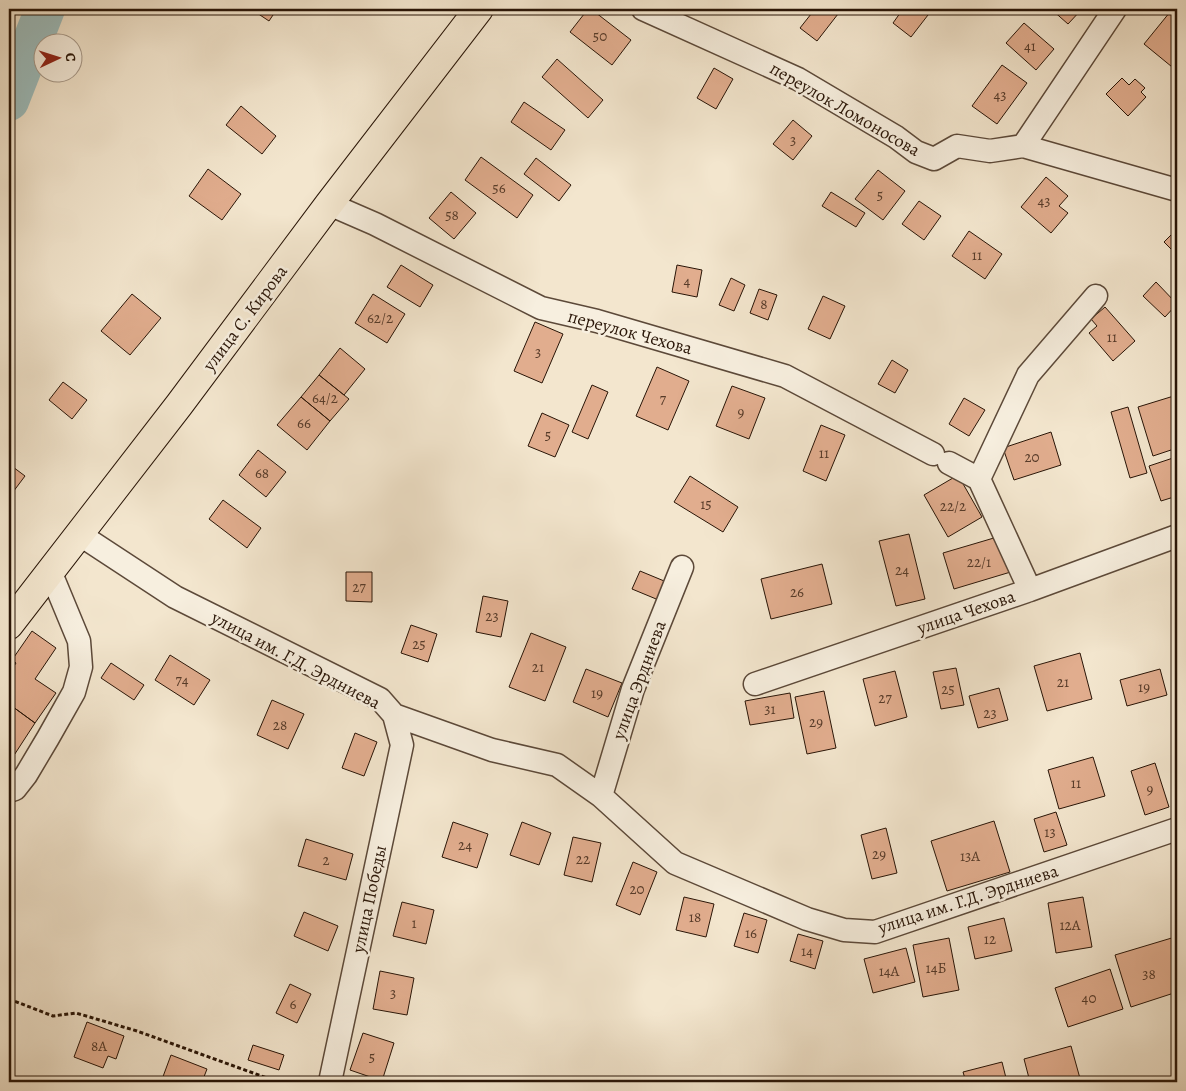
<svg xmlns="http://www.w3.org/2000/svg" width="1186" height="1091" font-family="Alegreya,serif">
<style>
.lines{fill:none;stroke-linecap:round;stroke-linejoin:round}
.river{stroke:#9dbebe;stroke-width:40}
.building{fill:#e1ad8e;stroke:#291507}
.minor-casing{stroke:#5c4939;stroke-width:25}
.major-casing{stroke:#291507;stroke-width:30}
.path{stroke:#291507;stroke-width:3;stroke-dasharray:4 2.5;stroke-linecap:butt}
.minor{stroke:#f7efdf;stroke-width:22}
.major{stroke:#f3e6ce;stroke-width:28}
.labels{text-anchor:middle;stroke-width:5;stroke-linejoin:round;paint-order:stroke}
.number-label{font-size:15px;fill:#573b29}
.street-label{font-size:18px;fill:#291507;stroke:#f7efdf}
</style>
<rect width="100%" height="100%" fill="#f3e6ce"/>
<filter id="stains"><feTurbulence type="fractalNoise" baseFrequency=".004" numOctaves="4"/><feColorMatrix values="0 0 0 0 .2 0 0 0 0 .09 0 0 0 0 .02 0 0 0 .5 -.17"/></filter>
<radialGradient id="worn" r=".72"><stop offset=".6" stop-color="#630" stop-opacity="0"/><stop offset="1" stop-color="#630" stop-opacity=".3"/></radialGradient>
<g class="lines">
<!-- river -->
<path class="river" d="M9 101 45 9"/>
</g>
<!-- building -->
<path class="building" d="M251 9H277L269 21Z
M588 9H591L631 40 612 65 570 32Z
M815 9H832L838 14 817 41 800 28Z
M903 9H920L928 15 911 37 893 23Z
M1051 9H1082L1068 24Z
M1170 12 1177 19V71L1144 44Z
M1024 23 1054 49 1036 70 1006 43Z
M557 59 603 100 588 118 542 77Z
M1002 65 1027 83 997 124 972 106Z
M714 68 733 79 716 109 697 98Z
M1122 78 1129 85 1135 79 1145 88 1141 92 1146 97 1128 116 1106 94Z
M524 102 565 130 551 150 511 122Z
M241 106 276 136 262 154 226 125Z
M793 120 812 136 793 160 773 144Z
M481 157 533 195 517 218 465 180Z
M536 158 571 185 559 201 524 174Z
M208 169 241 194 222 220 189 196Z
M878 170 905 191 883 220 855 199Z
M1046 177 1068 196 1059 206 1068 213 1051 233 1021 207Z
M451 192 476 213 454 239 429 218Z
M831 192 865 213 856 227 822 206Z
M919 201 941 216 924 240 902 224Z
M1177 229V255L1164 242Z
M969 231 1002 254 985 279 952 256Z
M401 265 433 285 420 307 387 287Z
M677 265 702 270 697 297 672 292Z
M731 278 745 285 734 311 719 305Z
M1156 282 1177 304 1165 317 1143 296Z
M759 289 777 295 768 320 750 313Z
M132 294 161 318 130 355 101 331Z
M373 294 405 314 387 343 355 323Z
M823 296 845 306 830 339 808 329Z
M1105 307 1135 341 1113 361 1089 333 1097 326 1091 319Z
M535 322 563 334 542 383 514 371Z
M340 348 365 369 344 395 319 375Z
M892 360 908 370 895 393 878 384Z
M657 367 689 381 668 430 636 416Z
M319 375 349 399 330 421 301 397Z
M63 382 87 400 72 419 49 400Z
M592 385 608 392 588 439 572 432Z
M732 386 765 398 749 439 716 426Z
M1177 395V448L1153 456 1138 407Z
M301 397 330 421 307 450 277 425Z
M964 398 985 410 969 436 949 424Z
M1128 407 1147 473 1130 478 1111 412Z
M542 413 569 425 555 457 528 446Z
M821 425 845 435 826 481 803 471Z
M1051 432 1061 465 1014 480 1003 448Z
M258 450 286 472 266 497 239 475Z
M1173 458 1177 472V496L1161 501 1149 466Z
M9 464 25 476 10 496 9 495Z
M958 475 982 517 948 537 924 495Z
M690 476 738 507 723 532 674 502Z
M223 500 261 528 247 548 209 519Z
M909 534 925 599 896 606 879 541Z
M1004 535 1014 571 954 589 943 553Z
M822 564 832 604 771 619 761 579Z
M640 571 669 583 661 601 632 589Z
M346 572H372V602L346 601Z
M483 596 508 601 501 637 476 632Z
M411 625 437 634 428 662 401 653Z
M32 631 56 648 35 679 56 693 35 723 9 704V674L16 663 12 660Z
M531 633 566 647 545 701 509 687Z
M1080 653 1092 699 1047 711 1034 666Z
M170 655 210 680 194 705 155 680Z
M111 663 144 685 134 700 101 678Z
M956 668 964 705 941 709 933 672Z
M586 669 622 683 608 717 573 702Z
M1160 669 1167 695 1127 706 1120 680Z
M895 671 907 717 875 726 863 679Z
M999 688 1008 720 978 728 969 696Z
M824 691 836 748 807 754 795 697Z
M790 693 794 718 750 725 745 701Z
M272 700 304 714 288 749 257 735Z
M9 704 35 723 9 763Z
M355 733 377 742 364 776 342 768Z
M1093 757 1105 796 1059 809 1048 770Z
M1155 763 1169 807 1145 815 1131 771Z
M1056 812 1067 845 1044 852 1034 819Z
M994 821 1010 872 947 891 931 841Z
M453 822 488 834 477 868 442 857Z
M522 822 551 833 539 865 510 855Z
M886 828 897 873 872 879 861 835Z
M573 837 601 843 592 882 564 875Z
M306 839 353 854 346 880 298 866Z
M633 862 657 872 640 915 616 905Z
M684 897 714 904 706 937 676 930Z
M1083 897 1092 947 1056 953 1048 903Z
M402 902 434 910 426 944 393 936Z
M304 912 338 926 328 951 294 936Z
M744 913 767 920 758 953 734 946Z
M1004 918 1012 951 975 959 968 927Z
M798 934 823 941 815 969 790 961Z
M1175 937 1177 944V992L1131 1007 1115 955Z
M949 938 959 990 923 997 913 945Z
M906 948 915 982 873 993 864 959Z
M1110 969 1123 1009 1068 1027 1055 988Z
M380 971 414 978 407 1015 373 1009Z
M290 984 311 994 297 1023 276 1013Z
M87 1022 124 1036 116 1059 108 1056 103 1068 74 1057Z
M363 1033 394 1043 382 1081 350 1070Z
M253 1045 284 1055 279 1070 248 1060Z
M1071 1046 1081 1082H1030L1024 1059Z
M171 1055 207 1069 202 1082H161Z
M1002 1062 1007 1082H966L963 1072Z
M942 1077 944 1082H925Z"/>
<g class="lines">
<!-- minor casing -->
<g class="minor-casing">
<path id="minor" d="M643 9 798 79 896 137 916 152 934 159 957 146 990 151 1023 146 1177 190
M1023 146 1115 9
M329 204 375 224 541 308 597 321 785 376 933 454
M949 463 979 479 1030 590
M979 479 1028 375 1096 296
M79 534 175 597 380 699 394 715 492 750 557 765 601 796 675 863 807 919 844 930 875 932 1177 829
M755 684 1030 590 1177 536
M9 791 15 789 26 775 48 738 74 692 81 667 79 641 50 571
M601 796 633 689 682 567
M330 1082 402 745 394 715"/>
</g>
<!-- major casing -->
<g class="major-casing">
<path id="major" d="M9 625 179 405 329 204 479 9"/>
</g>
<!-- path -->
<path class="path" d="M9 999 53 1016 76 1013 137 1031 278 1082"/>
<!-- minor -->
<use href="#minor" class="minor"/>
<!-- major -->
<use href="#major" class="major"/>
</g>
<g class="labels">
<!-- number labels -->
<g class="number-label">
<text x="600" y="41">50</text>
<text x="1030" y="51">41</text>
<text x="1000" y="100">43</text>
<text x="793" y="145">3</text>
<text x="499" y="193">56</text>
<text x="880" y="200">5</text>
<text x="1044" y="206">43</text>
<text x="452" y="220">58</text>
<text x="977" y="260">11</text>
<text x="687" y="286">4</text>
<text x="764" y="309">8</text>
<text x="380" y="323">62/2</text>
<text x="1112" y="342">11</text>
<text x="538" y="357">3</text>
<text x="325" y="403">64/2</text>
<text x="663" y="404">7</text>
<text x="741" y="417">9</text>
<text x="304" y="428">66</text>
<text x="548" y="440">5</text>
<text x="824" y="458">11</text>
<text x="1032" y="462">20</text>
<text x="262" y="478">68</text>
<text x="706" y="509">15</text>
<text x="953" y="511">22/2</text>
<text x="979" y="567">22/1</text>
<text x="902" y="575">24</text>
<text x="359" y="592">27</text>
<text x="797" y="597">26</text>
<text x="492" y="621">23</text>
<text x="419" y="649">25</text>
<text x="538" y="672">21</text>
<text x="182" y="685">74</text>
<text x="1063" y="687">21</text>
<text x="1144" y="692">19</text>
<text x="948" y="694">25</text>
<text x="597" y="698">19</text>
<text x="885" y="703">27</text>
<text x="770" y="714">31</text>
<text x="990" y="718">23</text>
<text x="816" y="727">29</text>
<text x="280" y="730">28</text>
<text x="1076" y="788">11</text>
<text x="1150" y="794">9</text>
<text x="1050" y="837">13</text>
<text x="465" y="850">24</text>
<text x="879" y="859">29</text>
<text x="970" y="861">13А</text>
<text x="583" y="864">22</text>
<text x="326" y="865">2</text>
<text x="637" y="894">20</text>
<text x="695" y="922">18</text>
<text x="414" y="928">1</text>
<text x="1070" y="930">12А</text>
<text x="751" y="938">16</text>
<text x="990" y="944">12</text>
<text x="807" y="956">14</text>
<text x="936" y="973">14Б</text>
<text x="889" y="976">14А</text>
<text x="1149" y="979">38</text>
<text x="393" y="998">3</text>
<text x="1089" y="1003">40</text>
<text x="293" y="1009">6</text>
<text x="99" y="1051">8А</text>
<text x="372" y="1062">5</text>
</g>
<!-- street labels -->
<g class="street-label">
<text transform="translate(845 109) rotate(30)" y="6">переулок Ломоносова</text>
<text transform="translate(245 318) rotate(-53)" y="6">улица С. Кирова</text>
<text transform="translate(630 332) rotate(15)" y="6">переулок Чехова</text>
<text transform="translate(966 612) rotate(-19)" y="6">улица Чехова</text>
<text transform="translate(296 660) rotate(28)" y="6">улица им. Г.Д. Эрдниева</text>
<text transform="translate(639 680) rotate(-70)" y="6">улица Эрдниева</text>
<text transform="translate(369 899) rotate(-78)" y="6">улица Победы</text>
<text transform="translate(968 899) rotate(-18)" y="6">улица им. Г.Д. Эрдниева</text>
</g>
</g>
<!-- margin -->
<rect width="1186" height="1091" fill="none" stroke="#f3e6ce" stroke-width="30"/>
<rect x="10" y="10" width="1166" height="1071" fill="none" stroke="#291507" stroke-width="2.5"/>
<rect x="15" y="15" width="1156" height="1061" fill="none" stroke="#291507"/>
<!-- north arrow -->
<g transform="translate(58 58) rotate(86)"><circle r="24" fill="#f7efdf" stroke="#a59889"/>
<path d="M0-4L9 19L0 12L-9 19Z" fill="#8f2418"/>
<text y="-8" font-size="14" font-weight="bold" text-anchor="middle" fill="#291507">С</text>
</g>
<rect width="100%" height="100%" filter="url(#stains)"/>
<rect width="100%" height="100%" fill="url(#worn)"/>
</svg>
